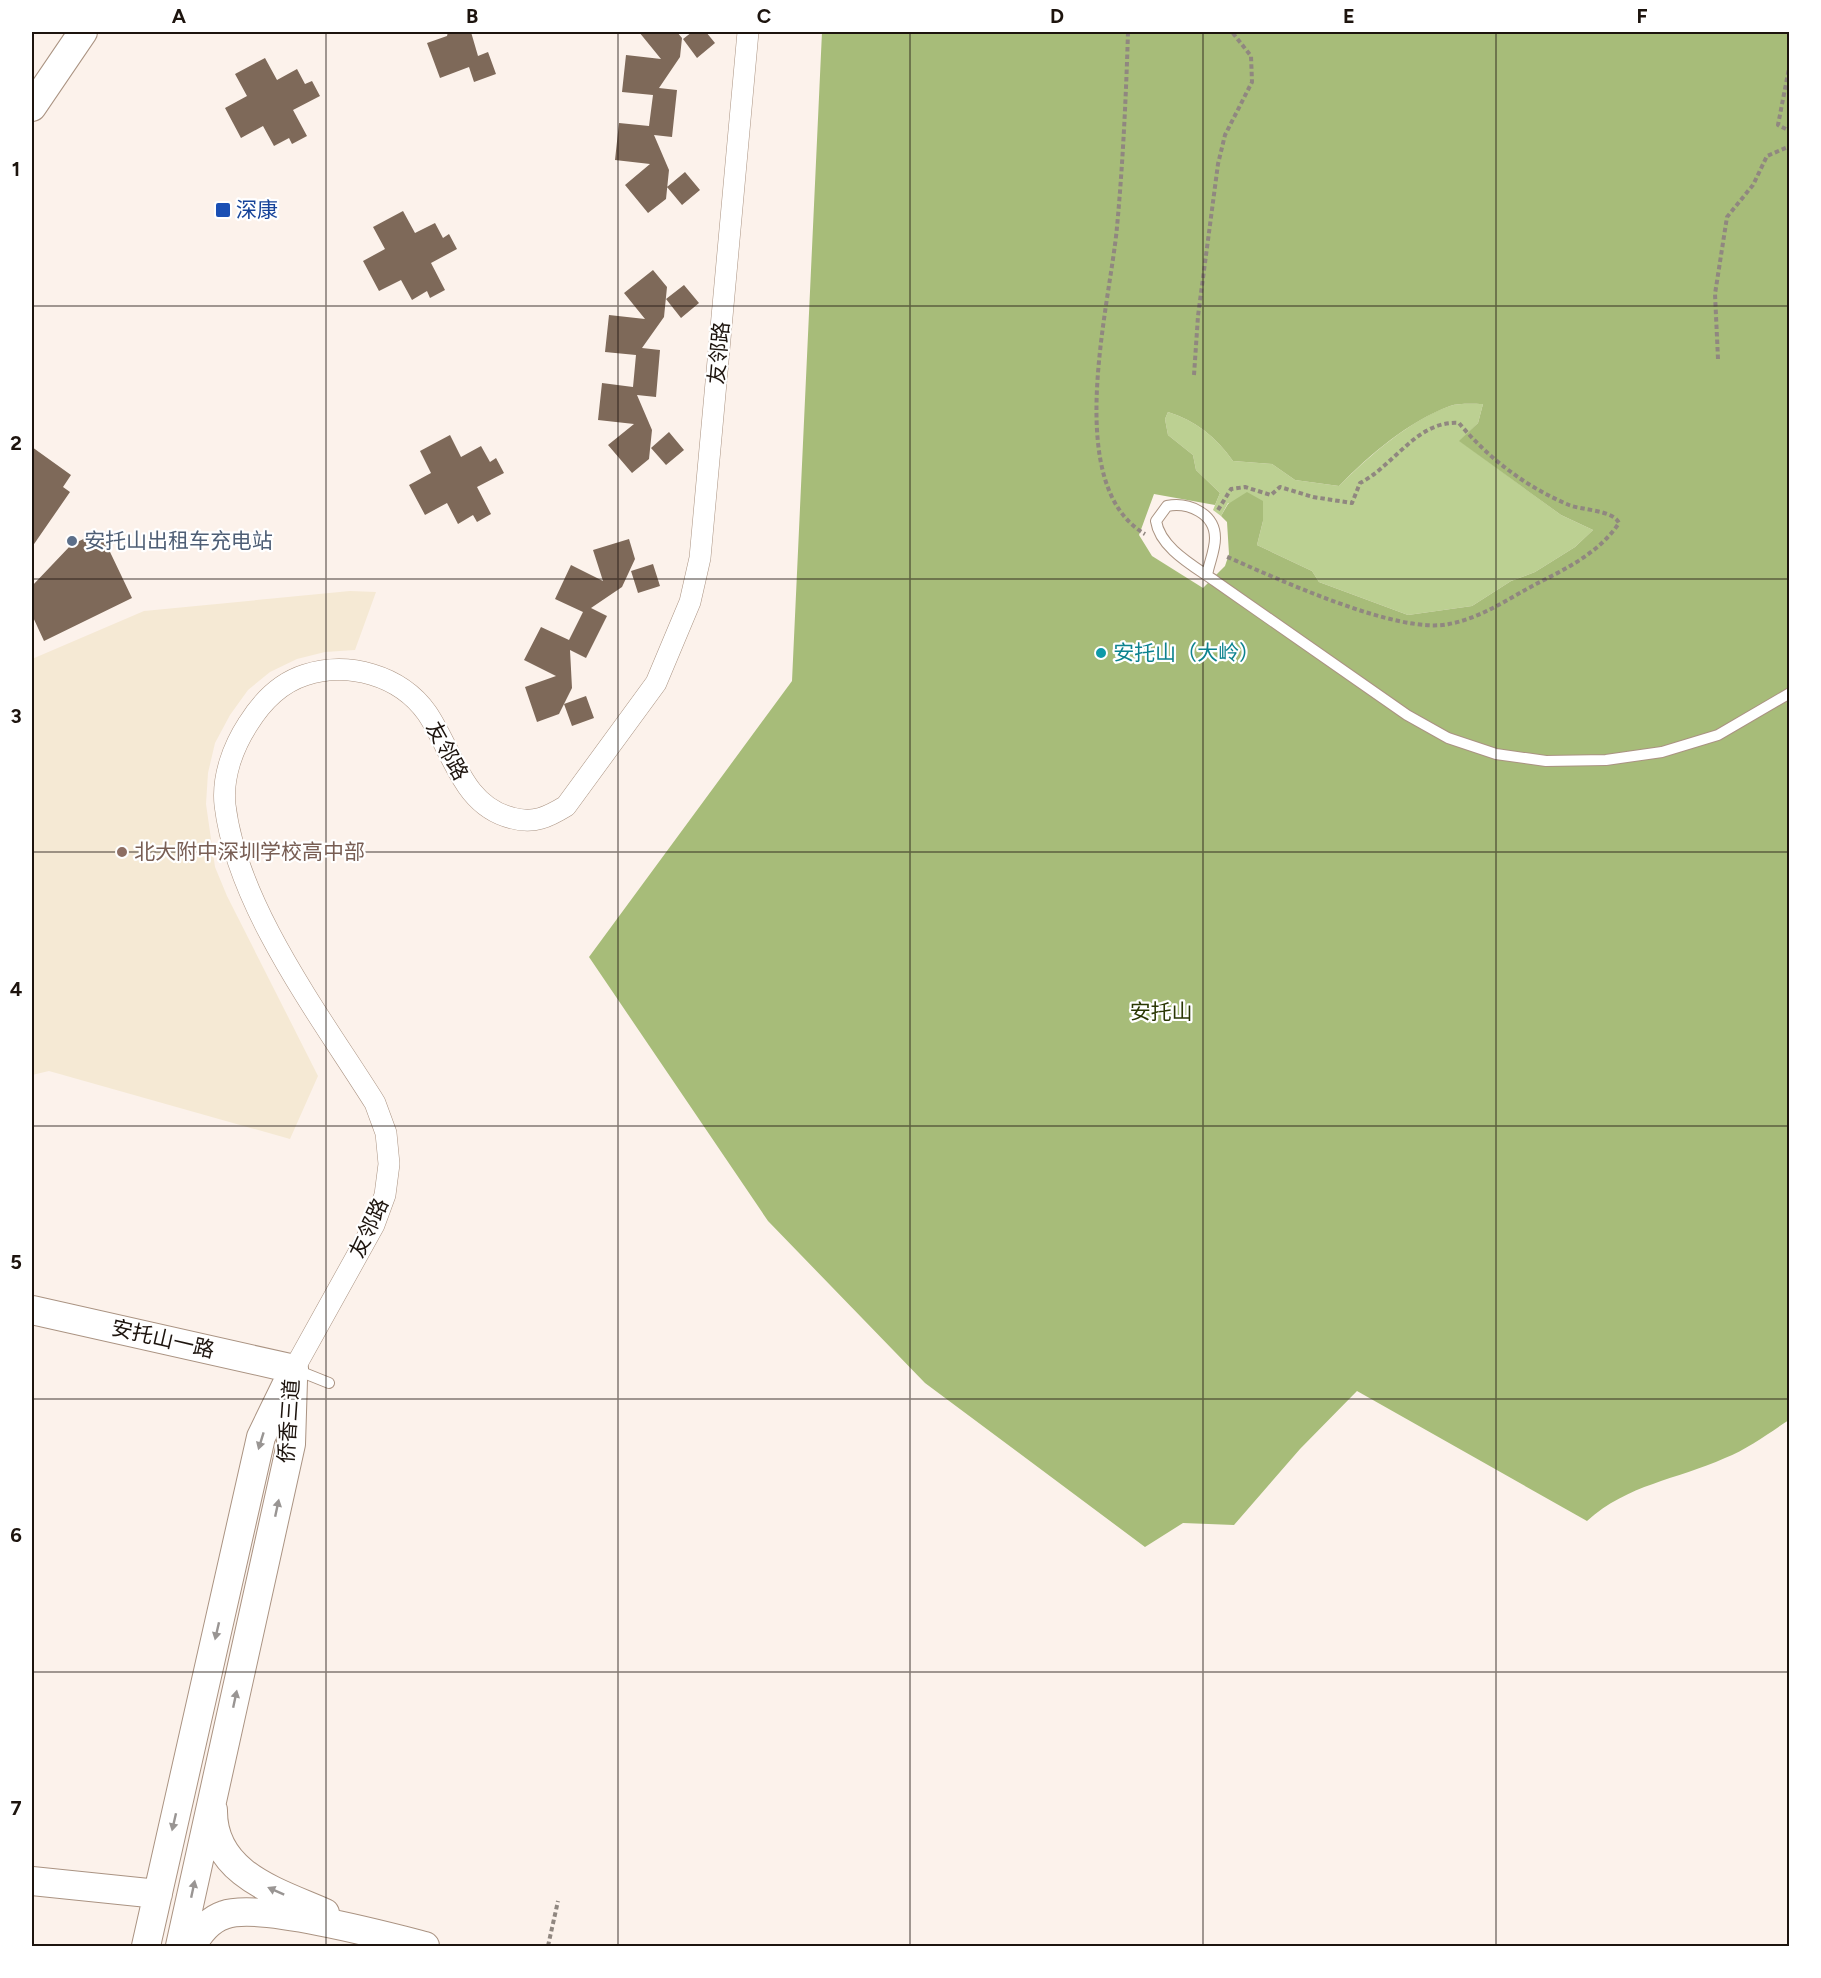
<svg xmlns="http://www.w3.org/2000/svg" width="1821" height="1978" font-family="Figtree,'Noto Sans SC',sans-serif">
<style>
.education{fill:#f5e9d4}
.green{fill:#bcd092}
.forest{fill:#a7bc79;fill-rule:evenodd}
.building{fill:#7e6959}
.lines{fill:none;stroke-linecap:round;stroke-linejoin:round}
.lane-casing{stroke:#aa9382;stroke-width:12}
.street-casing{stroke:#aa9382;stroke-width:22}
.secondary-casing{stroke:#aa9382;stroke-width:30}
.path{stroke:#908780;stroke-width:4;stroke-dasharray:4.5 3;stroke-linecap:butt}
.lane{stroke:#fff;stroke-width:10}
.street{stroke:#fff;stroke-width:21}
.secondary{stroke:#fff;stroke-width:28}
.oneway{fill:#999593}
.grid{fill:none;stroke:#1d140e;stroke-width:1.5;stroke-opacity:0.55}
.transit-dot{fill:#1a4fb4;stroke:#fff;stroke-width:2}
.service-dot{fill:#5c6f8a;stroke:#fff;stroke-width:2}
.culture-dot{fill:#0f9aa8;stroke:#fff;stroke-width:2}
.education-dot{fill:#8d6e63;stroke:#fff;stroke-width:2}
.labels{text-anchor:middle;stroke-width:4.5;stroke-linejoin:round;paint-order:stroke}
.transit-label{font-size:21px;fill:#164399;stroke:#fff;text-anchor:start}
.street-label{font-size:21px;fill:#1d140e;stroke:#fff}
.service-label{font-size:21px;fill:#4e5e75;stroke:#fff;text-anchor:start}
.culture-label{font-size:21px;fill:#0d838f;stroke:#fff;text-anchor:start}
.education-label{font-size:21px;fill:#785e54;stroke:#fff;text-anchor:start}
.park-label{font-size:21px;fill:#2a3703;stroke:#fff}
.neatline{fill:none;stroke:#1d140e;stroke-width:2}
.grid-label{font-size:20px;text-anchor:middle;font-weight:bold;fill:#1d140e}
</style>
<rect width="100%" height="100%" fill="#fcf2eb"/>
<!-- education -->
<path class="education" d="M350 591 376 592 355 650 325 652 297 659 270 672 248 690 230 715 215 743 208 773 206 804 215 867 227 896 318 1076 290 1139 49 1071 32 1075V659L144 611Z"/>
<!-- green -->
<path class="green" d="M1483 404 1478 423 1460 441 1561 515 1593 530 1575 547 1535 572 1511 581 1472 606 1408 615 1319 582 1312 571 1257 545 1263 521 1228 503 1221 516 1213 510 1220 493 1196 470 1193 455 1168 435 1165 419 1168 412C1195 420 1216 437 1233 461L1272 464 1295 480 1339 486C1368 457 1411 419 1450 406 1459 403 1473 404 1483 404Z"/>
<!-- forest -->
<path class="forest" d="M822 32H1789V1420C1769 1433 1748 1449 1725 1458 1676 1480 1628 1484 1587 1521L1357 1391 1300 1449 1234 1525 1183 1523 1145 1547 925 1383 768 1221 589 957 792 681ZM1483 404 1478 423 1459 441 1561 515 1593 530 1575 547 1535 572 1511 581 1472 606 1408 615 1319 582 1312 571 1257 545 1263 521V501L1247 492 1228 504 1221 516 1227 522 1229 554 1225 566 1203 588 1152 556 1139 535 1154 494 1215 505 1220 493 1196 470 1193 455 1168 435 1165 419 1168 412C1195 420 1216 437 1233 461L1272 464 1295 480 1339 486C1369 455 1409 421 1450 406 1459 403 1473 404 1483 404Z"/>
<!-- building -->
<path class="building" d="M448 32H471L478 56 488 52 496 74 474 82 469 67 440 78 427 43 447 36Z
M639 32H677L682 38 680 57 659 88 677 90 672 137 654 135 669 170 666 199 648 213 625 185 650 164 615 160 619 123 649 126 653 95 622 92 626 55 661 59Z
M692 32H706L715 43 697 58 683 39Z
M265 58 277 80 297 69 305 84 312 81 320 96 293 110 307 136 292 144 289 138 274 146 263 126 241 138 225 108 247 96 235 74Z
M685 172 700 190 682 205 667 187Z
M403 211 415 233 435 223 443 238 449 234 457 249 431 263 445 290 430 298 427 291 412 300 401 280 379 291 363 261 385 249 373 227Z
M653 270 667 287 664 317 642 348 660 350 656 397 637 395 652 430 649 459 632 473 608 445 634 424 598 420 602 383 633 387 636 355 605 352 609 315 645 319 624 293Z
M684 285 699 303 681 318 666 299Z
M669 432 684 450 666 465 651 448Z
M450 435 461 457 481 446 490 462 496 458 504 473 477 487 491 514 477 522 473 515 458 524 447 503 425 515 409 485 431 473 420 451Z
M32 447 71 475 63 487 70 492 32 547Z
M100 531 132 598 44 641 32 615V586L71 545Z
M629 539 635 559 622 587 591 608 607 616 586 658 570 650 572 688 559 714 537 722 525 687 556 676 524 660 541 627 569 640 583 612 555 599 571 565 603 581 593 550Z
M653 564 660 586 638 593 631 571Z
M586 696 594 718 572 726 564 704Z"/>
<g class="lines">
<!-- lane casing -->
<g class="lane-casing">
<path id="lane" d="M1207 575C1209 563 1215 551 1215 538 1215 513 1188 502 1167 506L1156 521C1160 548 1194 566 1215 581L1407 715 1448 738 1496 754 1546 761 1606 760 1662 752 1718 735 1790 693
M294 1369 329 1383"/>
</g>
<!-- street casing -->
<g class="street-casing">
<path id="street" d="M294 1369 374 1225 385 1195 389 1164 386 1133 375 1103C321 1017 237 907 225 805 222 777 233 747 248 724 261 703 280 683 305 675 348 661 400 675 427 713 453 751 462 806 512 818 534 824 548 817 566 806L656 683 690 602 700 558 748 32"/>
</g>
<!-- secondary casing -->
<g class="secondary-casing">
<path id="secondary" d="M32 107 83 32
M32 1310 294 1369
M213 1810C212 1874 277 1892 325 1913
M32 1881 158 1894
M146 1946 261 1437 294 1369
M180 1946 291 1444 293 1380
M192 1946C199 1933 209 1920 224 1915 258 1902 386 1936 425 1946"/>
</g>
<!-- path -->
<path class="path" d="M1128 32C1126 97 1123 162 1117 227 1110 305 1061 485 1145 534
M1790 63 1778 125 1790 131
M1718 359 1715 294 1727 217 1753 185 1767 156 1790 146
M1194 375 1198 316 1218 164 1225 135 1252 82 1251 56 1232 32
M1218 510 1231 489 1245 487 1271 495 1280 487 1313 497 1352 503 1360 483C1394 466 1417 420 1459 423 1488 458 1526 487 1569 505 1581 510 1613 510 1619 523 1600 552 1566 569 1536 584 1508 599 1481 618 1449 624 1397 635 1276 578 1225 556
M548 1946 558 1901"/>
<!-- lane -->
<use href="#lane" class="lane"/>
<!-- street -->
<use href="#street" class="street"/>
<!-- secondary -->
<use href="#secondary" class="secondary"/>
</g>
<!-- one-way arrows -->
<defs><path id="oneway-solid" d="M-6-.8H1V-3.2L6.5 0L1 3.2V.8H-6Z" transform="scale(1.5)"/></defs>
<g class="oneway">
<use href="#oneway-solid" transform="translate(261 1441) rotate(107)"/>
<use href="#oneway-solid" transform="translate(277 1508) rotate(-78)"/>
<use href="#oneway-solid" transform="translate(217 1631) rotate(103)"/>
<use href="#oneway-solid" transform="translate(235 1699) rotate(-78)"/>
<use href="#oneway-solid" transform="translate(174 1822) rotate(103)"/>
<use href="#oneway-solid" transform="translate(193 1889) rotate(-78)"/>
<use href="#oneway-solid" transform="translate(276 1891) rotate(-156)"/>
</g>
<!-- grid -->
<path class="grid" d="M326 32V1946M618 32V1946M910 32V1946M1203 32V1946M1496 32V1946M32 306H1790M32 579H1790M32 852H1790M32 1126H1790M32 1399H1790M32 1672H1790"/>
<!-- markers -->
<rect class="transit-dot" x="215" y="202" width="16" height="16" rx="3"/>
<circle class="service-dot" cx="72" cy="541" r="6"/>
<circle class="culture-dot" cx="1101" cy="653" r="6"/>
<circle class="education-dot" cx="122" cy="852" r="6"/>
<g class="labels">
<!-- transit labels -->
<g class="transit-label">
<text x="236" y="217">深康</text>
</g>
<!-- street labels -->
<g class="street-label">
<text transform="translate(719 353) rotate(-85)" y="7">友邻路</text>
<text transform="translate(447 751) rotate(61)" y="7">友邻路</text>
<text transform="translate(369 1228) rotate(-65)" y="7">友邻路</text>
<text transform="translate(163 1339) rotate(13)" y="7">安托山一路</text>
<text transform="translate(289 1421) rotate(-86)" y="7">侨香三道</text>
</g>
<!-- service labels -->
<g class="service-label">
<text x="84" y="548">安托山出租车充电站</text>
</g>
<!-- culture labels -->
<g class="culture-label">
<text x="1113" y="660">安托山（大岭）</text>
</g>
<!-- education labels -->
<g class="education-label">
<text x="134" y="859">北大附中深圳学校高中部</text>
</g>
<!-- park labels -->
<g class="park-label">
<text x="1161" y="1019">安托山</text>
</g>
</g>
<!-- border -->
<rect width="1821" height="1978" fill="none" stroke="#ffffff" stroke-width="66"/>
<rect x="33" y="33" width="1755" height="1912" class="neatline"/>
<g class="grid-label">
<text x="179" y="23">A</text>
<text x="472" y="23">B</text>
<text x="764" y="23">C</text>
<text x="1057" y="23">D</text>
<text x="1349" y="23">E</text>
<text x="1642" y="23">F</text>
<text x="16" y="176">1</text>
<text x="16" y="450">2</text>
<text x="16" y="723">3</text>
<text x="16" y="996">4</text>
<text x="16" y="1269">5</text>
<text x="16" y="1542">6</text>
<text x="16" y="1815">7</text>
</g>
</svg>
